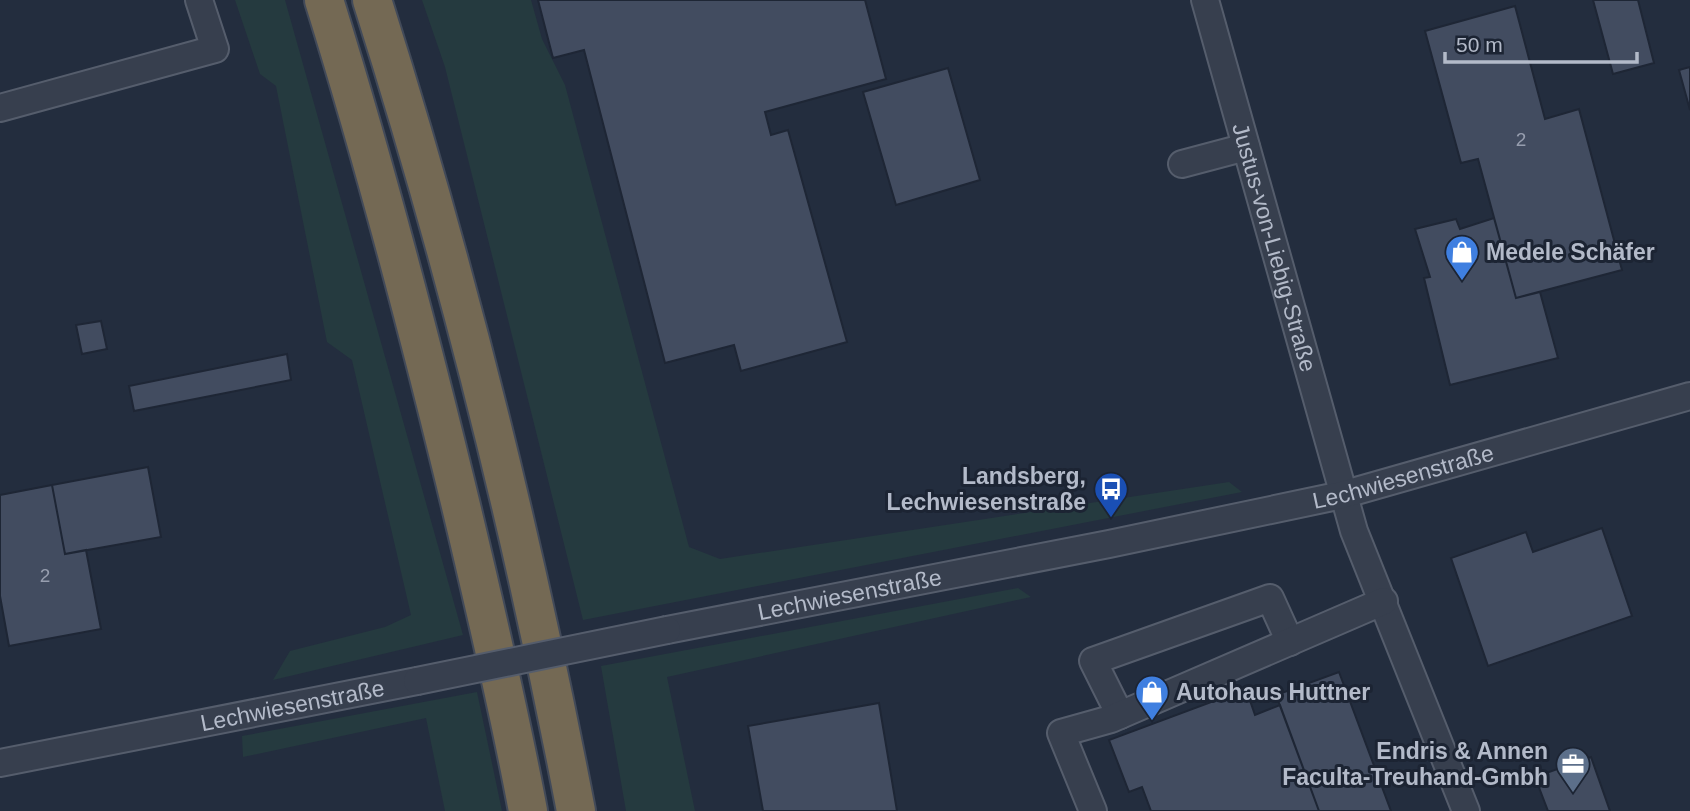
<svg xmlns="http://www.w3.org/2000/svg" width="1690" height="811" font-family="Arial,sans-serif">
<style>
.green{fill:#253a3f}
.building{fill:#424c60;stroke:#1e2635;stroke-width:2}
.lines{fill:none;stroke-linecap:round;stroke-linejoin:round}
.minor-casing{stroke:#555d6c;stroke-width:30}
.highway-casing{stroke:#424a59;stroke-width:42}
.minor{stroke:#373f4e;stroke-width:26}
.highway{stroke:#746954;stroke-width:38}
.minor-bridge-casing{stroke:#555d6c;stroke-width:30;stroke-linecap:butt}
.minor-bridge{stroke:#373f4e;stroke-width:26}
.labels{text-anchor:middle;stroke-width:6;stroke-linejoin:round;paint-order:stroke}
.number-label{font-size:19px;fill:#979eaf}
.street-label{font-size:23px;fill:#b3bac9;stroke:#1c2433}
.poi-label{font-size:23px;font-weight:bold;fill:#b3bac9;stroke:#1c2433;text-anchor:start}
</style>
<rect width="100%" height="100%" fill="#232d3e"/>
<!-- green -->
<path class="green" d="M235 0H285L463 635 273 680 290 651 385 627 411 615 352 360 327 342 276 86 260 74Z
M422 0H531L542 39 565 85 689 547 720 559 1229 482 1242 492 583 620 445 67Z
M1018 588 1031 597 667 677 695 811H626L601 666Z
M477 692 502 811H445L426 718 243 757 242 736Z"/>
<!-- building -->
<path class="building" d="M538 0H865L886 79 765 112 771 135 788 130 847 342 741 371 734 345 665 363 584 50 553 58Z
M1593 0H1638L1654 63 1613 74Z
M1515 6 1545 119 1579 109 1622 270 1516 298 1478 159 1461 163 1425 31Z
M1690 67V110L1679 70Z
M948 68 980 180 896 205 863 92Z
M1494 218 1516 298 1540 292 1558 358 1450 385 1424 278 1430 277 1415 229 1456 219 1460 229Z
M101 321 107 349 82 354 76 325Z
M287 354 291 380 134 411 129 386Z
M148 467 161 537 65 554 52 485Z
M52 485 65 554 86 550 101 629 9 646 0 596V495Z
M1602 528 1632 616 1488 666 1451 558 1526 532 1533 552Z
M1339 672 1391 811H1319L1276 695Z
M1246 689 1255 715 1280 705 1319 811H1151L1142 787 1129 792 1109 740Z
M879 703 897 811H763L748 726Z
M1591 757 1610 811H1548L1535 777Z"/>
<g class="lines">
<!-- minor casing -->
<g class="minor-casing">
<g id="minor">
<path id="s1" d="M1205 0 1354 531 1466 811"/>
<path d="M0 108 215 49 199 0"/>
<path d="M1182 164 1246 147"/>
<path id="s2" d="M667 630 1109 544 1342 495 1690 396"/>
<path d="M1120 715 1093 661 1270 598 1290 642"/>
<path id="s3" d="M0 763 417 681"/>
<path d="M1093 811 1061 733 1111 719 1384 601"/>
</g>
</g>
<!-- highway casing -->
<g class="highway-casing">
<path id="highway" d="M324 0C376 167 420 336 461 506 485 607 509 709 528 811
M372 0C456 265 524 539 576 811"/>
</g>
<!-- minor -->
<use href="#minor" class="minor"/>
<!-- highway -->
<use href="#highway" class="highway"/>
<!-- minor-bridge casing -->
<g class="minor-bridge-casing">
<path id="minor-bridge" d="M417 681 667 630"/>
</g>
<!-- minor-bridge -->
<use href="#minor-bridge" class="minor-bridge"/>
</g>
<!-- icons -->
<defs>
<g id="shop-pin" transform="scale(1.75)"><path d="M0 17L-7.5 6A9.5 9.5 0 1 1 7.5 6Z" fill="#3f7fe0" stroke="#1c2433"/><path d="M-5-2.5h2.3a2.7 3.5 0 0 1 5.4 0H5L5.5 6h-11ZM-1.5-2.5h3a1.5 2.3 0 0 0-3 0Z" fill="#fff"/></g>
<g id="bus-pin" transform="scale(1.75)"><path d="M0 17L-7.5 6A9.5 9.5 0 1 1 7.5 6Z" fill="#1a4fb4" stroke="#1c2433"/><path d="M-5-6H5V4H4V6H2V4H-2V6H-4V4H-5ZM-3.5-4V0h7V-4ZM-3.5 1.2v1.5H-2V1.2ZM2 1.2v1.5H3.5V1.2Z" fill="#fff"/></g>
<g id="office-pin" transform="scale(1.75)"><path d="M0 17L-7.5 6A9.5 9.5 0 1 1 7.5 6Z" fill="#5c6f8a" stroke="#1c2433"/><path d="M-6-3h4V-5.5h4V-3h4V5H-6ZM-1-4.5V-3h2v-1.5ZM-6 0V1H6V0Z" fill="#fff"/></g>
</defs>
<g fill-rule="evenodd">
<use href="#shop-pin" x="1462" y="252"/>
<use href="#bus-pin" x="1111" y="489"/>
<use href="#shop-pin" x="1152" y="692"/>
<use href="#office-pin" x="1573" y="764"/>
</g>
<g class="labels">
<!-- number labels -->
<g class="number-label">
<text x="1521" y="146">2</text>
<text x="45" y="582">2</text>
</g>
<!-- street labels -->
<g class="street-label">
<text dy="8" stroke="none"><textPath href="#s1" startOffset="257">Justus-von-Liebig-Straße</textPath></text>
<text dy="8" stroke="none"><textPath href="#s2" startOffset="752">Lechwiesenstraße</textPath></text>
<text dy="8" stroke="none"><textPath href="#s2" startOffset="186">Lechwiesenstraße</textPath></text>
<text dy="8" stroke="none"><textPath href="#s3" startOffset="298">Lechwiesenstraße</textPath></text>
</g>
<!-- poi labels -->
<g class="poi-label">
<text x="1486" y="260">Medele Schäfer</text>
<text x="1086" y="484" text-anchor="end">Landsberg,<tspan x="1086" dy="26">Lechwiesenstraße</tspan></text>
<text x="1176" y="700">Autohaus Huttner</text>
<text x="1548" y="759" text-anchor="end">Endris &amp; Annen<tspan x="1548" dy="26">Faculta-Treuhand-Gmbh</tspan></text>
</g>
</g>
<!-- scale -->
<path d="M1445 52v10h192v-10" fill="none" stroke="#b3bac9" stroke-width="3.5"/>
<text x="1456" y="52" font-size="21" fill="#b3bac9" stroke="#1c2433" stroke-width="5" paint-order="stroke">50 m</text>
</svg>
